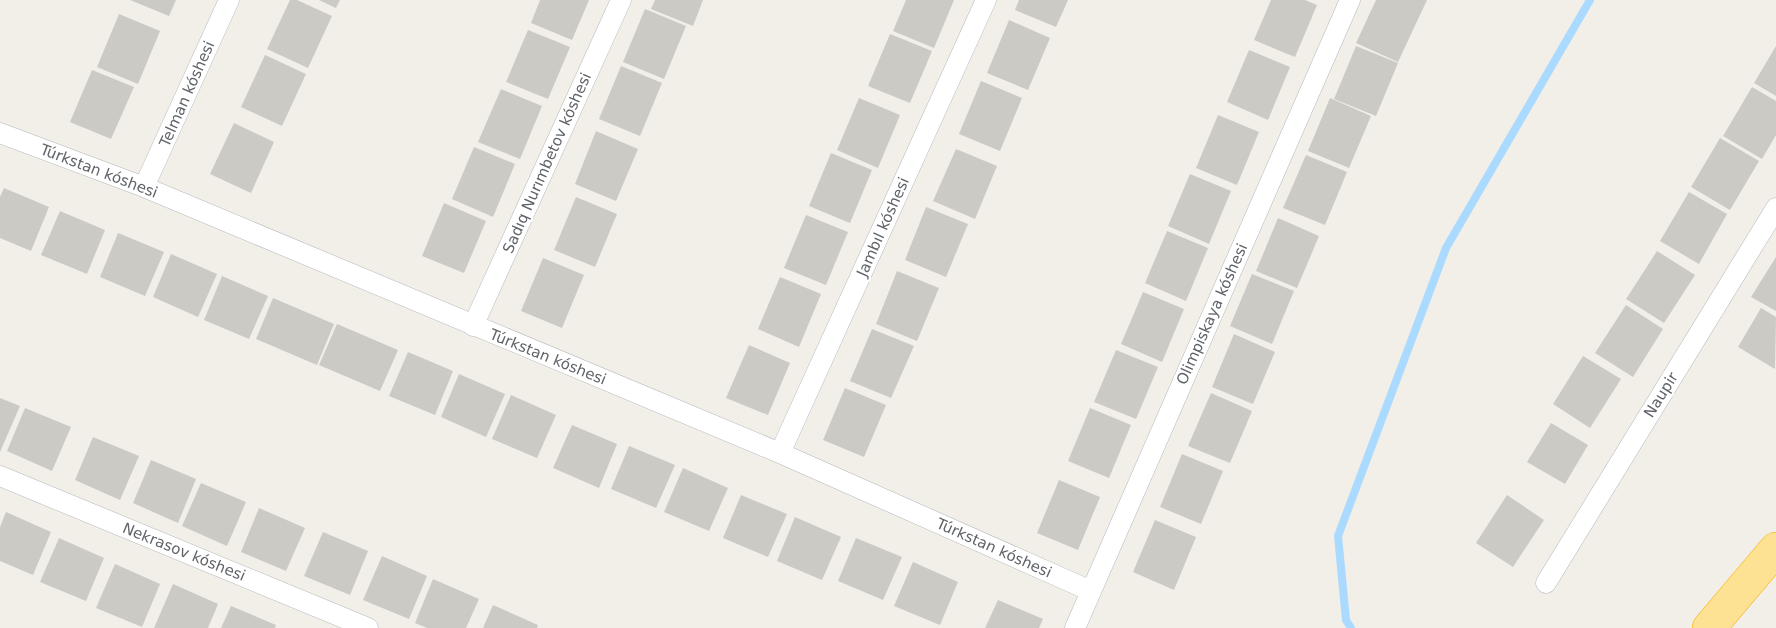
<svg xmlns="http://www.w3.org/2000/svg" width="1776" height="628" font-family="'DejaVu Sans',sans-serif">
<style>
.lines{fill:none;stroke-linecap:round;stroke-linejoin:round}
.stream{stroke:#aadaff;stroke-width:8}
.building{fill:#cccac5}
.street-casing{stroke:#b5b8bc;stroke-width:21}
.highway-casing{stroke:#f9ab00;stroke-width:34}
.street{stroke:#fff;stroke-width:20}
.highway{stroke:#fde293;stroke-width:33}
.labels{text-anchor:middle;stroke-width:4.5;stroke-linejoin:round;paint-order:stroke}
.street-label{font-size:15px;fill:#5f6368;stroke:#fff}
</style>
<rect width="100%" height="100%" fill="#f1efe8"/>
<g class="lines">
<!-- stream -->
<path class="stream" d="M1351 628 1346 620 1338 536 1446 248 1590 0"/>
</g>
<!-- building -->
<path class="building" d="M130 0H176L169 16Z
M290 0H297L332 16 308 68 267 49Z
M319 0H340L336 8Z
M540 0H589L572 40 531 23Z
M655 0H703L693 26 651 9Z
M906 0H954L934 48 893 31Z
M1019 0H1068L1056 27 1015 10Z
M1271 0H1305L1317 5 1295 57 1254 40Z
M1376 0H1427L1398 62 1356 43Z
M645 9 686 26 664 79 623 62Z
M119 14 160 31 138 84 97 67Z
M1009 20 1050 38 1028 90 987 73Z
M528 30 570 47 548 99 506 82Z
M890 34 932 51 910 103 868 86Z
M1356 46 1398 63 1376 116 1334 99Z
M1776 46V96L1754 83Z
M1249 50 1290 67 1268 120 1227 102Z
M265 55 306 74 282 126 241 107Z
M621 66 662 83 640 136 599 119Z
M92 70 134 87 111 139 70 122Z
M981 81 1022 98 1000 151 959 134Z
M1752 87 1776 101V135L1762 159 1723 136Z
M501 89 542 106 520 159 478 142Z
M859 98 900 115 878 168 837 150Z
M1330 98 1371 116 1349 168 1308 151Z
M1218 115 1259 132 1237 185 1196 168Z
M234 123 274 142 251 193 210 174Z
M596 131 638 149 616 201 575 184Z
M1720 138 1759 161 1730 210 1691 187Z
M474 147 515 164 493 217 452 199Z
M956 149 997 166 975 219 933 201Z
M831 153 872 170 850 223 809 206Z
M1306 155 1347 172 1325 225 1283 208Z
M1190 174 1231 191 1209 244 1168 226Z
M4 188 49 207 31 251 0 238V197Z
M1689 192 1727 214 1699 264 1660 241Z
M576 197 617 214 595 267 554 250Z
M444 203 486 221 464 273 422 256Z
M926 207 968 224 946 277 905 260Z
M60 211 105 230 87 274 41 255Z
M806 215 848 232 826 285 784 268Z
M1278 218 1319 236 1297 288 1256 271Z
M1167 231 1208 248 1186 301 1145 283Z
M118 233 164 252 145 296 100 277Z
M1657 251 1695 275 1664 323 1626 299Z
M171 254 217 274 198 317 153 297Z
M1776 257V311L1751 297Z
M543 258 584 275 562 328 521 311Z
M897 271 939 288 917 341 876 324Z
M1252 274 1294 291 1272 344 1230 326Z
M222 276 268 296 249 339 204 320Z
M780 277 821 294 799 347 758 329Z
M1143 292 1184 309 1162 362 1121 344Z
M273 298 334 324 317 365 256 339Z
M1626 305 1663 329 1633 377 1595 353Z
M1761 308 1776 317 1775 369 1738 347Z
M337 324 398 350 380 391 319 365Z
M872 329 914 346 891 398 850 381Z
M1234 334 1275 352 1253 404 1212 387Z
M749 345 790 363 768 415 726 398Z
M1116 350 1158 367 1136 419 1094 402Z
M408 352 453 371 435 415 389 396Z
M1583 356 1621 379 1590 428 1553 404Z
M459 374 505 394 486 437 441 417Z
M845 388 886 405 864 457 823 440Z
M1211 393 1252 411 1230 463 1188 446Z
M511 395 556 415 537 458 492 439Z
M0 398 20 406 0 452Z
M25 408 71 427 52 471 7 451Z
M1090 408 1131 425 1109 478 1068 461Z
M1551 423 1588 445 1565 484 1527 462Z
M572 425 617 444 599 488 553 468Z
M93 437 139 456 120 500 75 480Z
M629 446 675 465 656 508 611 489Z
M1182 454 1223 471 1201 524 1160 507Z
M151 460 196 479 178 523 133 503Z
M683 468 728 488 709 531 664 512Z
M1059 480 1100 497 1078 550 1037 533Z
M201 483 246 502 227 546 182 526Z
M741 495 787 514 768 557 723 538Z
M1507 495 1544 520 1513 567 1476 543Z
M259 508 305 528 286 571 241 552Z
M6 512 51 532 33 575 0 561V527Z
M795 517 841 537 822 580 777 561Z
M1155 520 1196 537 1174 590 1133 572Z
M323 532 368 551 350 595 304 576Z
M59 538 104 558 86 601 40 582Z
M856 538 902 557 883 600 838 581Z
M382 556 427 576 409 619 363 600Z
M913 562 958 582 940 625 894 606Z
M115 564 160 584 142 627 96 608Z
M433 579 479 599 466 628H427L415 623Z
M173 584 218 604 208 628H154Z
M998 600 1043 619 1039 628H985Z
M493 605 538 625 537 628H483Z
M231 606 276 625 275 628H221Z"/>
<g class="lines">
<!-- street casing -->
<g class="street-casing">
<path id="street" d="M0 133 144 187 780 453 1091 591
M144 187 229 0
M473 326 621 0
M780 453 986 0
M0 476 368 628
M1546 583 1776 208
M1075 628 1350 0"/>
</g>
<!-- highway casing -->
<g class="highway-casing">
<path id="highway" d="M1709 628 1776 549"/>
</g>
<!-- street -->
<use href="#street" class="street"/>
<!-- highway -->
<use href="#highway" class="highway"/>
</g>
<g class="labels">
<!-- street labels -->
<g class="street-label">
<text transform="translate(187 94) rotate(-66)" y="5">Telman kóshesi</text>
<text transform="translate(547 163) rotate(-66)" y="5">Sadıq Nurımbetov kóshesi</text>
<text transform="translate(99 171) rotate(21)" y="5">Túrkstan kóshesi</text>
<text transform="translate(883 227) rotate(-66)" y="5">Jambıl kóshesi</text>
<text transform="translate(1212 314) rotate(-66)" y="5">Olimpiskaya kóshesi</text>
<text transform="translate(548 357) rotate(22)" y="5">Túrkstan kóshesi</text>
<text transform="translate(1661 395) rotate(-58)" y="5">Naupir</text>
<text transform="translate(994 548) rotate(24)" y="5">Túrkstan kóshesi</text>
<text transform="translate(184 552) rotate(22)" y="5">Nekrasov kóshesi</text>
</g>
</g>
</svg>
